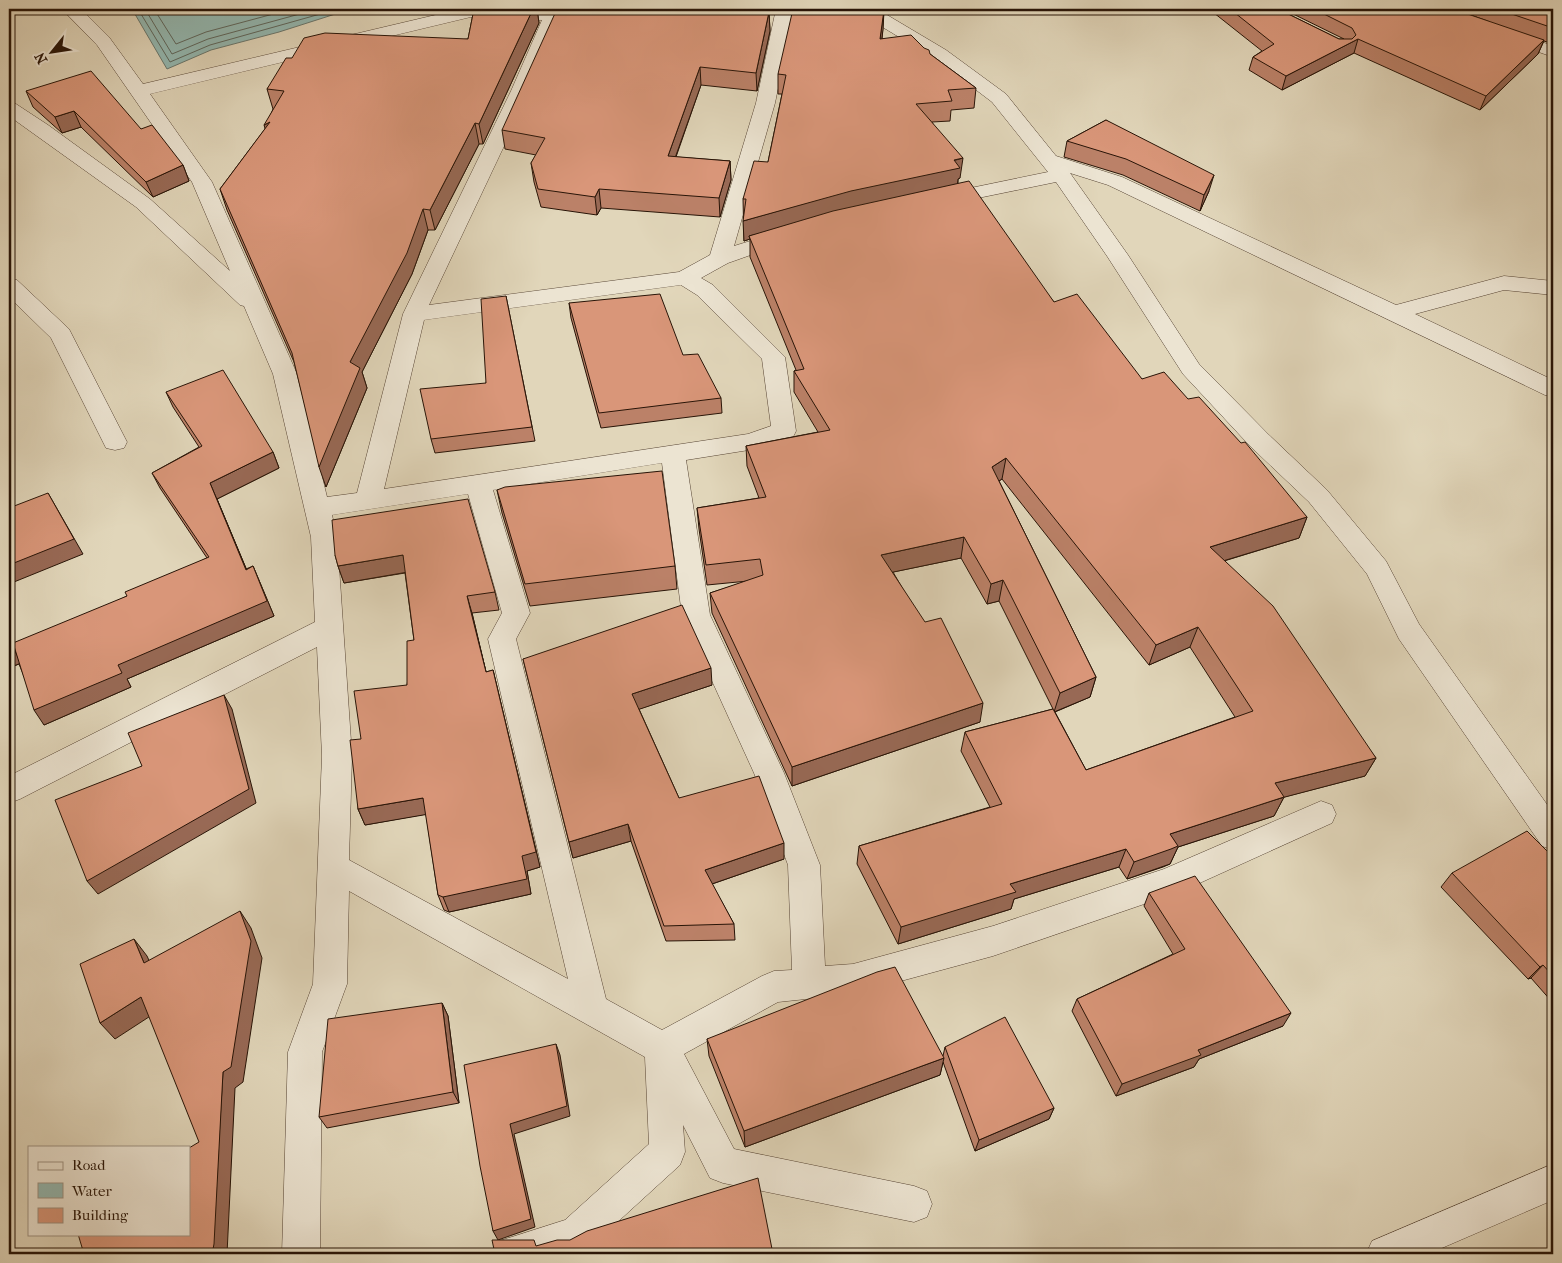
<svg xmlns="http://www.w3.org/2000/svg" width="1562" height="1263" font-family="'IM FELL French Canon',serif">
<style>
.water{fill:#94b9b2;stroke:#69776e}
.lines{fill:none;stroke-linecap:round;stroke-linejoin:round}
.shore{stroke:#5e665c;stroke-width:1}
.street-casing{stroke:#564434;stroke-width:1}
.street{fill:#ece4d2;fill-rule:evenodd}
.wall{fill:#bb8168;stroke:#281407;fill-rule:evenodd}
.shaded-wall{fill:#986955;stroke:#281407}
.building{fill:#d99679;stroke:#281407}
</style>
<rect width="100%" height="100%" fill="#e1d6ba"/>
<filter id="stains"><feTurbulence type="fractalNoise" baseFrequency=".004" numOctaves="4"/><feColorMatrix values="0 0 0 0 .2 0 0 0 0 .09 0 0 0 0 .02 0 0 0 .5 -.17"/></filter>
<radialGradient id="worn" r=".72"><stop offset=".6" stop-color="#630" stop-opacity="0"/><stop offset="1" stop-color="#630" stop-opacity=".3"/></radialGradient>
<!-- water -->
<path class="water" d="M132 9H351L279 32 211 50 167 69Z"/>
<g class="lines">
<!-- shore -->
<path class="shore" d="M138 9 170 62 210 45 338 9
M145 9 172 54 208 39 318 9
M154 9 176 44 206 32 292 9"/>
<!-- street casing -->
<g class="street-casing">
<path id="street" d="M62 9H81L109 37 143 84 461 9H526L559 11 562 15 530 91 429 305 679 272 710 255 756 103 776 9H794L775 103 734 246 786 230 793 232 797 236 793 240 728 263 701 278 713 285 785 357 796 431 793 437 749 450 686 460 710 615 784 773 820 865 825 966 853 964 993 926 1164 869 1321 801 1332 805 1336 814 1332 823 1182 891 993 956 853 994 778 1002 684 1054 734 1149 914 1186 927 1191 932 1204 927 1217 914 1222 723 1183 710 1178 683 1125 685 1152 680 1165 588 1249 576 1254H493L499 1241 565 1220 649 1144 645 1057 349 891 347 984 322 1052 320 1254H282L288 1052 313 984 322 756 317 647 20 799 9 803V776L315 622 311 537 273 374 244 306 240 305 136 207 9 116V102L16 104 48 125 150 199 230 271 192 182 97 45ZM471 17 542 20 511 91 403 314 357 493 327 497 297 374 212 182 150 94ZM681 285 697 295 762 359 771 426 748 434 384 489 424 320ZM662 463 682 615 754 773 788 865 792 970 774 971 762 976 662 1030 606 999 516 639 530 613 493 490ZM468 494 502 613 488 639 568 979 349 860 352 756 337 537 332 515Z
M856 9H877L946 50 1006 94 1056 156 1122 177 1396 305 1504 276 1553 281V295L1504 290 1415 314 1553 380V397L1545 395 1108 185 1070 173 1128 255 1199 364 1268 434 1327 490 1386 561 1419 624 1553 813V850L1542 846 1399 639 1367 574 1309 502 1250 446 1183 374 1107 256 1056 182 939 206 932 204 929 200 932 196 1048 172 992 102 934 58 859 13Z
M1424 9H1449L1553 46V57L1427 13Z
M9 278 17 280 69 329 127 442 124 448 115 450 106 448 51 338 9 297Z
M1553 1164V1200L1428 1254H1366L1372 1241Z"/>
</g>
<!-- street -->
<use href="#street" class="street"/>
</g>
<!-- wall -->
<path class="wall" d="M474 9H537L539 23 483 144H479L435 230H428L412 274 362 372 367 388 326 487 294 362 227 210 220 189 265 129 273 109 267 89 292 58 468 39Z
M1209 9H1278L1339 39H1344L1283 9H1453L1490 22 1454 9H1553V40L1550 43 1544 41 1538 54 1480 110 1354 53 1282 90 1249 70 1253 57 1262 51Z
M884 10 882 39 930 54 976 88 974 108 951 110 950 121 932 122 960 178 958 179V184L1054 302 1142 379 1188 399 1307 517 1299 538 1224 561 1376 758 1365 776 1284 797 1274 816 1178 847 1170 864 1163 867 1127 879 1119 867 1014 899 1011 909 898 944 857 864 859 846 990 807 961 751 965 732 1053 709 999 601 987 604 961 558 893 572 980 722 792 786 712 613 710 593 748 581 707 585 699 529 697 508 759 498 747 466 746 446 818 432 794 392V371L796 370 750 257V239L744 241 743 199 768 162 782 94H778V74ZM1002 479 1149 665 1190 647 1235 717 1086 770 1055 712 1090 697 1096 677 999 481Z
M769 12 770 31 757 91 701 85 676 157 730 161 731 180 720 217 601 208 597 215 541 207 534 182 531 163 536 155 505 149 502 130Z
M26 91 141 129 183 165 189 181 153 197 81 127 62 133 33 107Z
M1106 120 1209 191 1200 211 1123 175 1064 157 1067 141Z
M506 296 535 441 435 453 431 439 486 383Z
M569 303 683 355 721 398 722 413 601 428 571 318Z
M166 392 273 452 279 468 217 499 246 569 253 566 274 616 127 679 131 687 44 725 19 664 9 668V639L16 653 127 596 207 558 160 488 152 473 199 447 173 407Z
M497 490 675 566 677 589 530 606 502 513Z
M335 555 495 592 499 610 472 613 486 672 493 670 497 687 540 867 527 871 531 894 449 912 444 910 438 895 426 814 365 825 358 809 361 739 407 685 414 640 405 573 344 583 338 566Z
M523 659 712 685 639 709 679 798 784 859 712 884 734 924 735 940 666 941 631 841 573 858Z
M1553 857V1003L1531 978 1528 979 1441 887 1452 873Z
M1149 893 1283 1026 1199 1059 1194 1067 1116 1096 1072 1011 1077 999 1173 954 1144 906Z
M442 1003 448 1016 459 1103 327 1128 319 1117Z
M707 1039 943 1056 945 1047 1054 1108 1049 1119 975 1151 943 1062 940 1075 745 1147 709 1056Z"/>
<!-- shaded-wall -->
<path class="shaded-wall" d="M533 9H537L539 23 483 144 479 124Z
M884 10 883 30 879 59 880 39Z
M769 12 770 31 757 91 756 73Z
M1358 39 1354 53 1282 90 1286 76Z
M1544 40 1538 54 1480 110 1486 96Z
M700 67 701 85 669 175 668 156Z
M74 111 81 127 62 133 55 117Z
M270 122V145L264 125Z
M475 123 479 144 435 230 430 210Z
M963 158 960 178 958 179 957 188 749 236 750 239 744 241 743 221Z
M730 161 731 180 720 217 719 198Z
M183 165 189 181 153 197 146 182Z
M1214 175 1209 191 1200 211 1204 195Z
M599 189 601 208 597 215 595 197Z
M423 209 428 230 412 274 362 372 367 388 326 487 319 467 350 362Z
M273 452 279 468 217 499 253 585 210 483Z
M1006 458 1002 479 988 488 992 467Z
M48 493 83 554 9 584V565Z
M1307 517 1299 538 1203 567 1210 547Z
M964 537 961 558 879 575 881 555Z
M403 555 408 572 344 583 338 566Z
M253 566 274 616 127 679 131 687 44 725 34 710 118 665Z
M1003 580 999 601 987 604 991 584Z
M467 596 472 613 490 689 486 672Z
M1198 627 1190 647 1149 665 1156 645Z
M9 639 21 663 9 668Z
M711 668 712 685 634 711 632 694Z
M493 670 540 867 527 871 531 894 449 912 443 897 522 856Z
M1096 677 1090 697 1054 712 1060 693Z
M224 695 232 709 256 803 98 894 87 881Z
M983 703 980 722 792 786V767Z
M1376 758 1365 776 1266 802 1275 783Z
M1284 797 1274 816 1178 847 1170 864 1127 879 1134 862 1170 834Z
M423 798 429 814 365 825 358 809Z
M628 824 631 841 573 858 569 842Z
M784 843V859L706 886 705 870Z
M1126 849 1119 867 1014 899 1011 909 898 944 901 927 1010 884Z
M240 911 251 928 262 958 243 1082 235 1088 227 1254H212L223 1072Z
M134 939 147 956 158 980 144 963Z
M1543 965 1531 978 1528 979 1540 967Z
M141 997 155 1013 115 1039 100 1023Z
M442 1003 448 1016 459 1103 453 1092Z
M1291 1013 1283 1026 1199 1059 1194 1067 1116 1096 1122 1084 1198 1050Z
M556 1044 560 1055 570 1116 514 1134 535 1227 498 1240 493 1231 510 1124Z
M944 1058 940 1075 745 1147 744 1131Z
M1054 1108 1049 1119 975 1151 979 1140Z"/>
<!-- building -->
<path class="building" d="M474 9H533L479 124 475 123 430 210 423 209 407 253 350 362 360 368 319 467 292 353 220 189 270 122 264 125 284 91 267 89 286 58H292L304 38 325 33 468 39Z
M557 9H748L769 12 756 73 700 67 668 156 730 161 719 198 599 189 595 197 538 189 531 163 545 138 502 130Z
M793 9H882L884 10 880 39 911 35 924 48 929 50 930 54 976 88 948 90 952 101 916 104 963 158 954 160 960 168 851 191 743 221 746 199H743L754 161 768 162 786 75 778 74Z
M1230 9H1278L1339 39H1352L1356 35 1352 28 1314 9H1453L1544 40 1486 96 1358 39 1286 76 1253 57 1274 44Z
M1497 9H1553V28Z
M91 71 141 129 152 125 183 165 146 182 74 111 55 117 26 91Z
M1106 120 1214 175 1204 195 1126 159 1067 141Z
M969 181 1054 302 1077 294 1142 379 1164 372 1188 399 1199 397 1241 443 1245 442 1307 517 1210 547 1273 606 1376 758 1275 783 1284 797 1170 834 1178 846 1171 849 1134 862 1126 849 1010 884 1016 892 901 927 859 846 1002 804 965 732 1053 709 1086 770 1253 711 1198 627 1156 645 1006 458 992 467 1096 677 1060 693 1003 580 991 584 964 537 881 555 925 622 941 618 983 703 792 767 710 593 763 575 760 559 706 565 697 508 766 497 746 446 830 430 794 371 804 369 749 236 833 211Z
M660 294 683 355 698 354 721 398 599 413 569 303Z
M506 296 532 427 431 439 420 389 486 383 481 299Z
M223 370 273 452 210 483 246 570 253 566 267 601 118 665 122 673 34 710 13 643 127 596 125 592 209 557 152 473 202 446 166 392Z
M662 471 675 566 525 584 497 490 505 487Z
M48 493 74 539 9 565V508Z
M468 499 495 592 467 596 486 672 493 670 536 852 522 856 527 879 443 897 438 895 423 798 358 809 350 740 361 739 354 691 407 685V641L414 640 403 555 338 566 335 555 332 520Z
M682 605 711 668 632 694 679 798 759 776 784 843 705 870 734 924 664 926 628 824 569 842 523 659Z
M224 695 249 789 87 881 55 800 142 766 128 733Z
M1527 831 1553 857V976L1543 965 1540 967 1452 873Z
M1195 876 1291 1013 1198 1050 1201 1055 1122 1084 1077 999 1185 949 1149 893Z
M240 911 251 941 231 1067 223 1072 214 1244 212 1254H84L78 1234H189V1148L199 1142 141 997 100 1023 80 964 134 939 144 963Z
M895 967 944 1058 744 1131 707 1039 877 972Z
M442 1003 453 1092 319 1117 328 1019Z
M1005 1017 1054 1108 979 1140 945 1047Z
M556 1044 567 1106 510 1124 531 1219 493 1231 480 1166 464 1065Z
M758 1178 773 1254H495L492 1240H534L536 1246 557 1240H570L587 1231Z"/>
<!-- margin -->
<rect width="1562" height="1263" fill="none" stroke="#e1d6ba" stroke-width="30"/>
<rect x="10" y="10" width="1542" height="1243" fill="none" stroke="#281407" stroke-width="2.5"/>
<rect x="15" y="15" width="1532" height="1233" fill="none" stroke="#281407"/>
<!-- legend -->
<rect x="28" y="1146" width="162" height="90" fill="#ece4d2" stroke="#9e9181"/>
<rect x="38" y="1162" width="25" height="8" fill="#ece4d2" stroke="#9e9181"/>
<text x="72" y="1170" font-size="15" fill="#281407">Road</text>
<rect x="38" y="1183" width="25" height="15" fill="#94b9b2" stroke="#9e9181"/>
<text x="72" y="1196" font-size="15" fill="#281407">Water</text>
<rect x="38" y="1208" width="25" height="15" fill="#d99679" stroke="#9e9181"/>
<text x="72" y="1220" font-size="15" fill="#281407">Building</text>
<!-- north arrow -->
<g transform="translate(52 52) rotate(240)" stroke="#ece4d2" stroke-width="4" paint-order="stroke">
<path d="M0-4L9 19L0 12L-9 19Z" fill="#281407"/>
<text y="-8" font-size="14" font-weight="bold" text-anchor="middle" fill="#281407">N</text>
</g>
<rect width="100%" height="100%" filter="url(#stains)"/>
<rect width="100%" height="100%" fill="url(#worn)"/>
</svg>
